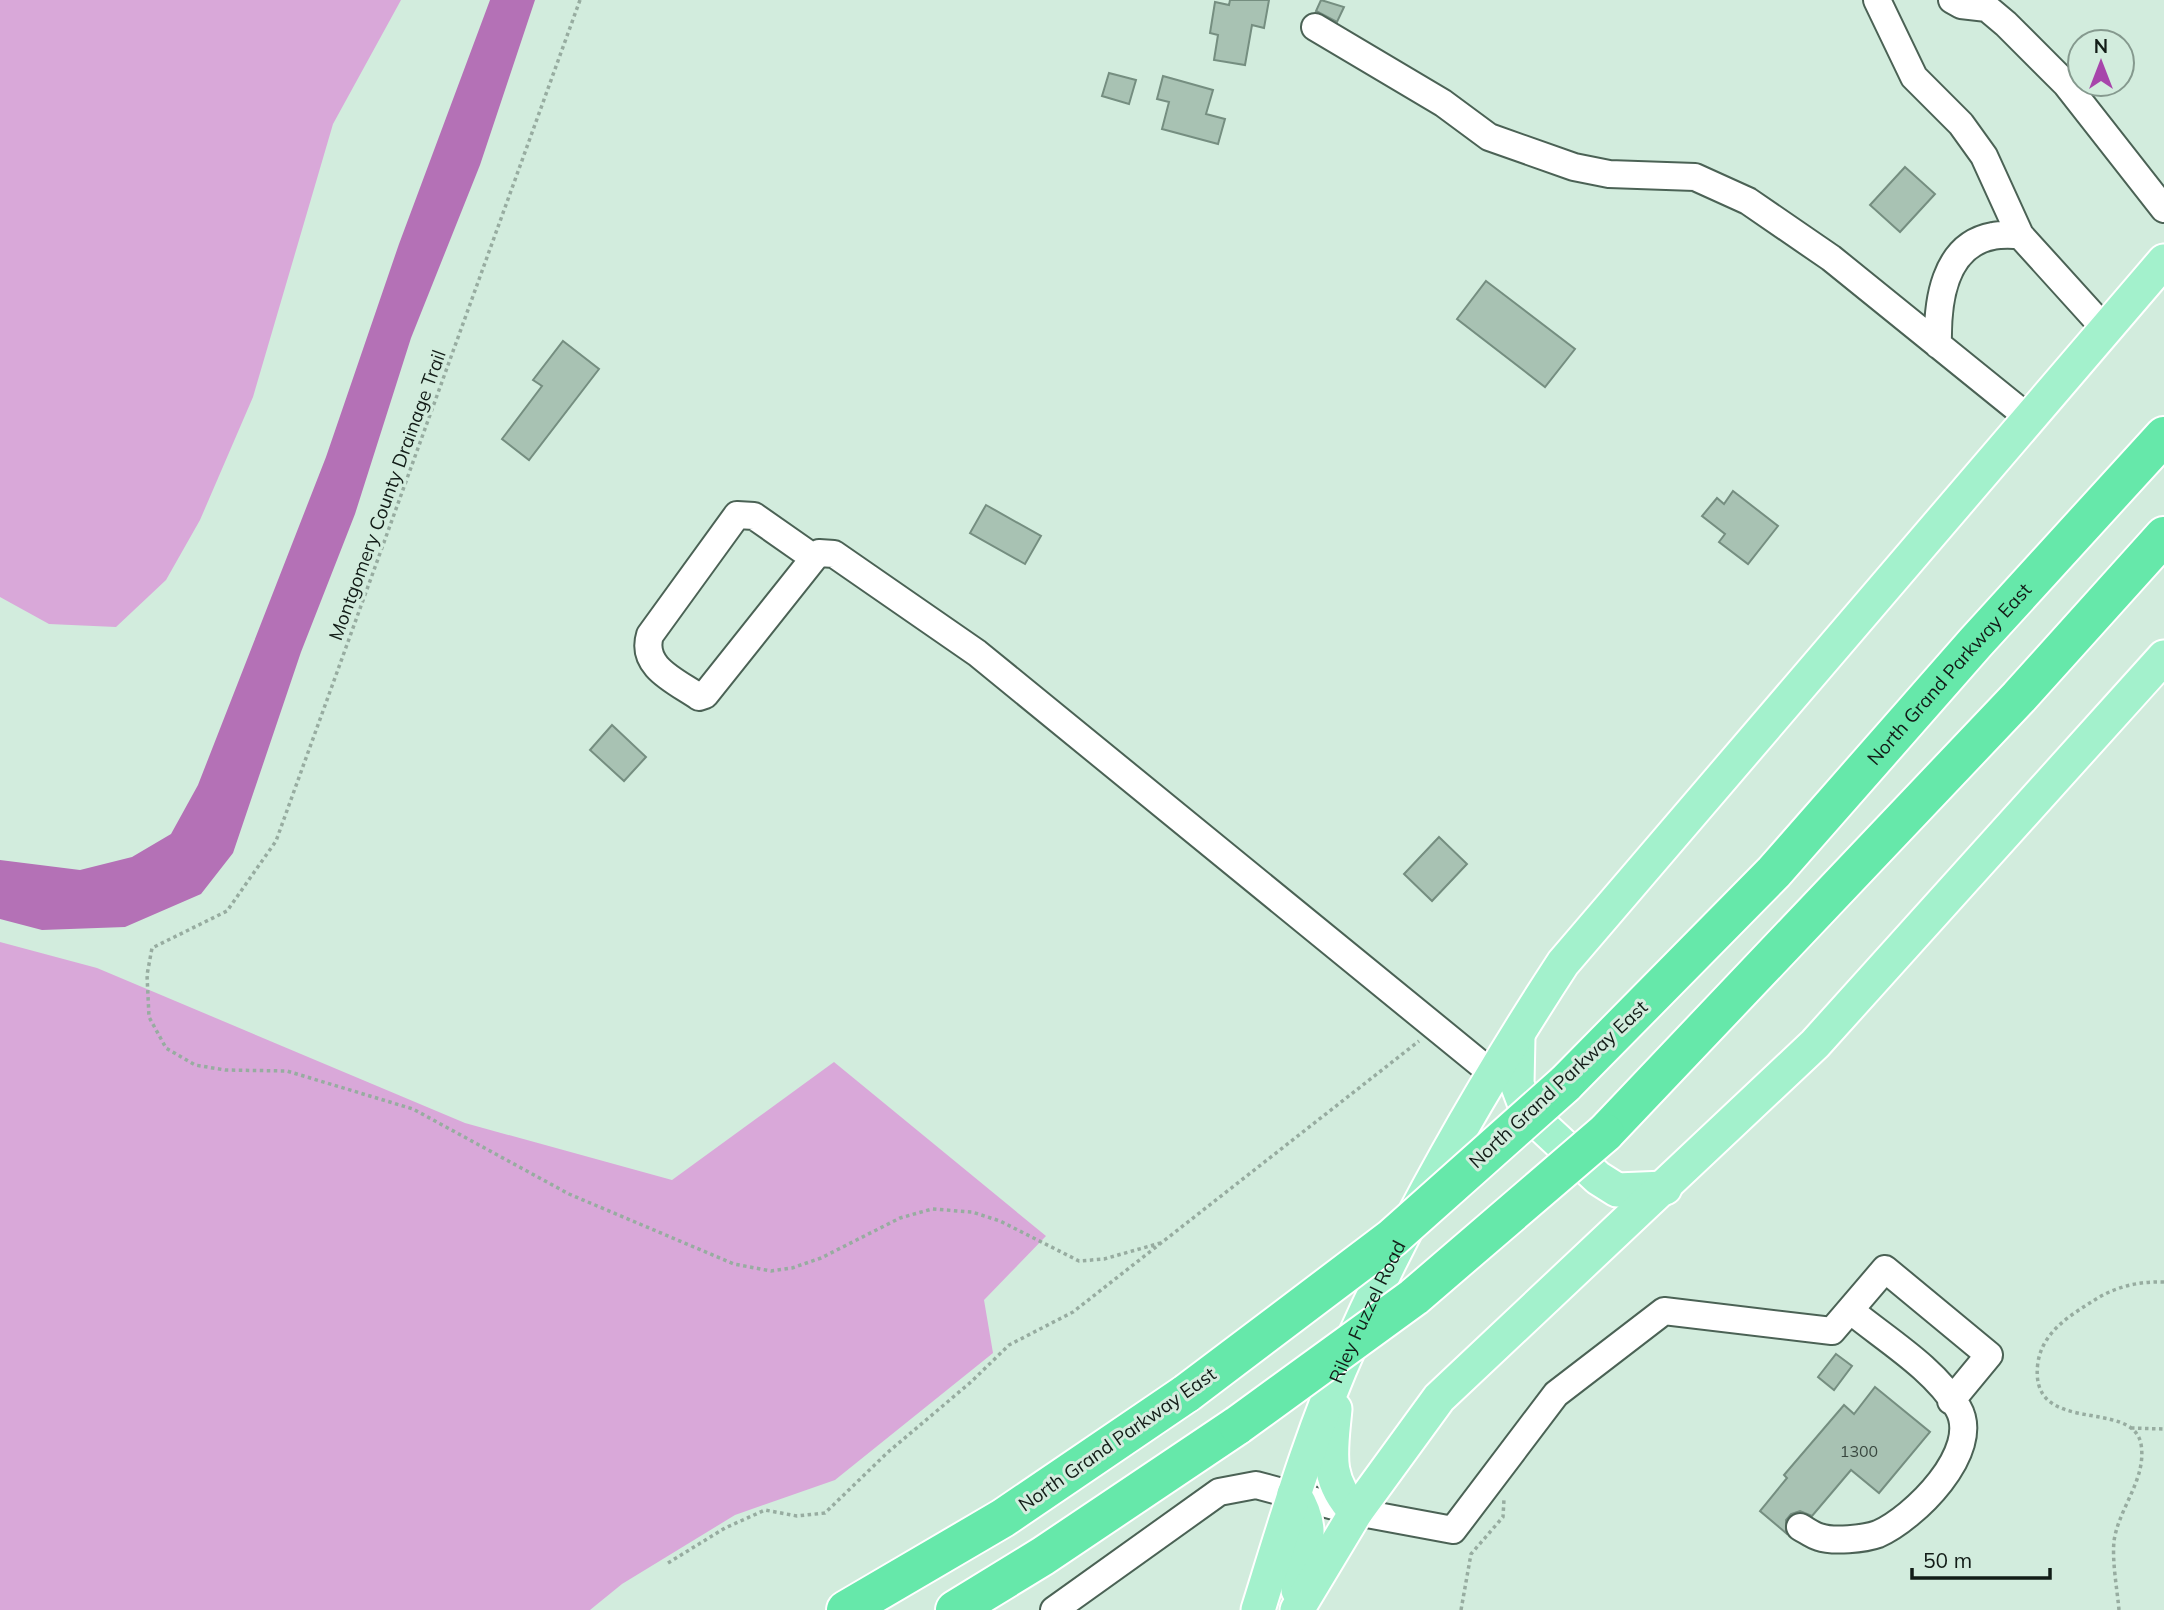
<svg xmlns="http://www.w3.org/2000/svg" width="2164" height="1610" font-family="Mulish,sans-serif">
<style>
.green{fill:#d9a8d9}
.water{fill:#b471b6}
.building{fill:#a8c2b3;stroke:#758e80;stroke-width:2}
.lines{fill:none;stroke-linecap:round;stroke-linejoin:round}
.minor-casing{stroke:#4b6255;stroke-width:30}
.major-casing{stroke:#fff;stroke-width:37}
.highway-casing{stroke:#fff;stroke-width:42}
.path{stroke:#97aca0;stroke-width:3.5;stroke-dasharray:3.5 3.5;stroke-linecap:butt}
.minor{stroke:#fff;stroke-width:26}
.major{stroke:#a3f1cc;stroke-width:33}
.highway{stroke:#66e8aa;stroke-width:38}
.highway-bridge-casing{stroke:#fff;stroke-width:42;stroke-linecap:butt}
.highway-bridge{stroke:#66e8aa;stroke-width:38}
.labels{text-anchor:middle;stroke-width:6;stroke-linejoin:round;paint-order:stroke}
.number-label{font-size:16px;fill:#38463e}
.street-label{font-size:19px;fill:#121c17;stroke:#d2ecdd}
</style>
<rect width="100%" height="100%" fill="#d2ecdd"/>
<!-- green -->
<path class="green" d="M0 0H401L333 124 253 397 200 520 166 580 116 627 49 624 0 597Z
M0 942 97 968 465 1123 672 1180 834 1062 1046 1236 984 1300 993 1353 835 1480 735 1515 622 1584 590 1610H0Z"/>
<!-- water -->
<path class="water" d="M490 0H535L480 165 411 338 355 514 301 652 233 853 201 894 125 927 42 930 0 919V860L80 870 132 857 171 834 198 785 326 457 399 244Z"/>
<!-- building -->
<path class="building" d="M1230 0H1269L1264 28 1252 25 1245 65 1214 60 1218 35 1210 33 1215 2 1229 5Z
M1321 0 1344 7 1337 22 1316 11Z
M1109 73 1136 80 1129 104 1102 96Z
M1163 76 1213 90 1206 114 1225 119 1218 144 1162 129 1169 102 1157 99Z
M1905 167 1935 194 1900 232 1870 205Z
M1486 281 1575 349 1545 387 1457 319Z
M563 341 599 369 529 460 502 439 542 386 533 380Z
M1733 491 1778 526 1748 564 1719 542 1725 534 1702 516 1717 498 1724 504Z
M986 505 1041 536 1025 564 970 533Z
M612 725 646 757 624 781 590 750Z
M1439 837 1467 864 1432 901 1404 874Z
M1836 1354 1852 1366 1834 1390 1818 1377Z
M1875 1387 1930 1432 1879 1493 1851 1470 1812 1516 1800 1511 1791 1514 1786 1520V1533L1760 1511 1787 1478 1784 1475 1844 1405 1854 1414Z"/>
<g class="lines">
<!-- minor casing -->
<g class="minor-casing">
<path id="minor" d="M1877 0 1914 77 1961 124 1984 156 2020 235 2106 330
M1952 0 1961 5 1987 8 2006 24 2066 84 2164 209
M1315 27 1443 103 1489 137 1574 167 1609 174 1695 177 1748 201 1831 258 2030 419
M1938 345C1937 304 1943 245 1993 236 2001 234 2012 235 2020 235
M814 558 754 516 737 515 650 635C640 667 676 681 699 697L705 695 814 558 819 553 834 554 977 653 1494 1075
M1800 1527C1806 1530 1812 1535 1819 1537 1833 1542 1864 1539 1878 1534 1913 1519 1983 1451 1958 1408 1934 1368 1885 1339 1850 1310
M1054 1610 1219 1492 1256 1485 1356 1512 1453 1530 1556 1394 1664 1311 1832 1331 1885 1269 1989 1355 1951 1401"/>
</g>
<!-- major casing -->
<g class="major-casing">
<g id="major">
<path d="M1518 1037 1517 1084 1528 1113 1598 1178 1617 1190 1665 1188"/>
<path d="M1335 1409C1331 1452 1324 1479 1356 1512"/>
<path d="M1294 1494C1319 1534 1301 1549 1298 1590"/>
<path id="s1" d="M1258 1610C1286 1520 1312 1430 1351 1344 1410 1212 1484 1084 1563 963L2164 261"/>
<path d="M1297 1610 1356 1512 1439 1398 1815 1044 2164 657"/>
</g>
</g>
<!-- highway casing -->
<g class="highway-casing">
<g id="highway">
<path id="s2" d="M1565 1084 1774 872 1976 642 2164 436"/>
<path d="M1605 1133 2019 697 2164 536"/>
<path d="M846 1610 1003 1518 1187 1393"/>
<path d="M955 1610 1043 1556 1238 1425"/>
</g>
</g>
<!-- path -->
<path class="path" d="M580 0 276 841 227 911 152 948 147 975 149 1017 166 1048 195 1065 225 1070 287 1071 413 1109 569 1194 734 1264 771 1271 792 1268 821 1258 900 1218 932 1209 972 1212 1000 1221 1079 1261 1104 1259 1164 1242
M2131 1428 2164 1429
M668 1563 725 1528 765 1510 797 1516 825 1513 887 1453 971 1382 1009 1345 1073 1312 1419 1041
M1461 1610 1471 1554 1503 1517 1504 1499
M2119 1610C2117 1588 2112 1562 2114 1541 2119 1507 2147 1479 2141 1444 2132 1397 2027 1438 2038 1362 2043 1332 2069 1316 2093 1301 2114 1287 2139 1281 2164 1282"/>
<!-- minor -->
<use href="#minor" class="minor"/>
<!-- major -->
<use href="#major" class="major"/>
<!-- highway -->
<use href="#highway" class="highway"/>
<!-- highway-bridge casing -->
<g class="highway-bridge-casing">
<path id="highway-bridge" d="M1187 1393 1392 1238 1565 1084
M1238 1425 1414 1297 1605 1133"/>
</g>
<!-- highway-bridge -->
<use href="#highway-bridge" class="highway-bridge"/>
</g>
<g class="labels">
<!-- number labels -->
<g class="number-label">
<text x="1859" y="1457">1300</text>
</g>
<!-- street labels -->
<g class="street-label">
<text transform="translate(387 495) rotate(-70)" y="7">Montgomery County Drainage Trail</text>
<text dy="7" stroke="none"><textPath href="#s2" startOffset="562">North Grand Parkway East</textPath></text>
<text transform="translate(1558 1084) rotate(-43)" y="7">North Grand Parkway East</text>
<text dy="7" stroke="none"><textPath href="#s1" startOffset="318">Riley Fuzzel Road</textPath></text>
<text transform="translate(1117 1439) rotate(-35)" y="7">North Grand Parkway East</text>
</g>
</g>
<!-- north arrow -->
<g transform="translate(2101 63)"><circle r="33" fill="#d2ecdd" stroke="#85998e" stroke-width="2"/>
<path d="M0-5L12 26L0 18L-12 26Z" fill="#a745ab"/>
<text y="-10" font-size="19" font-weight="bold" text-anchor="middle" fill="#121c17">N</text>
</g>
<!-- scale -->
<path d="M1912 1568v10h138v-10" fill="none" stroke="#121c17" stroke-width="3.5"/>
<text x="1923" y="1568" font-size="21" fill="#121c17" stroke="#d2ecdd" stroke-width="5" paint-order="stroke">50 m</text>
</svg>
